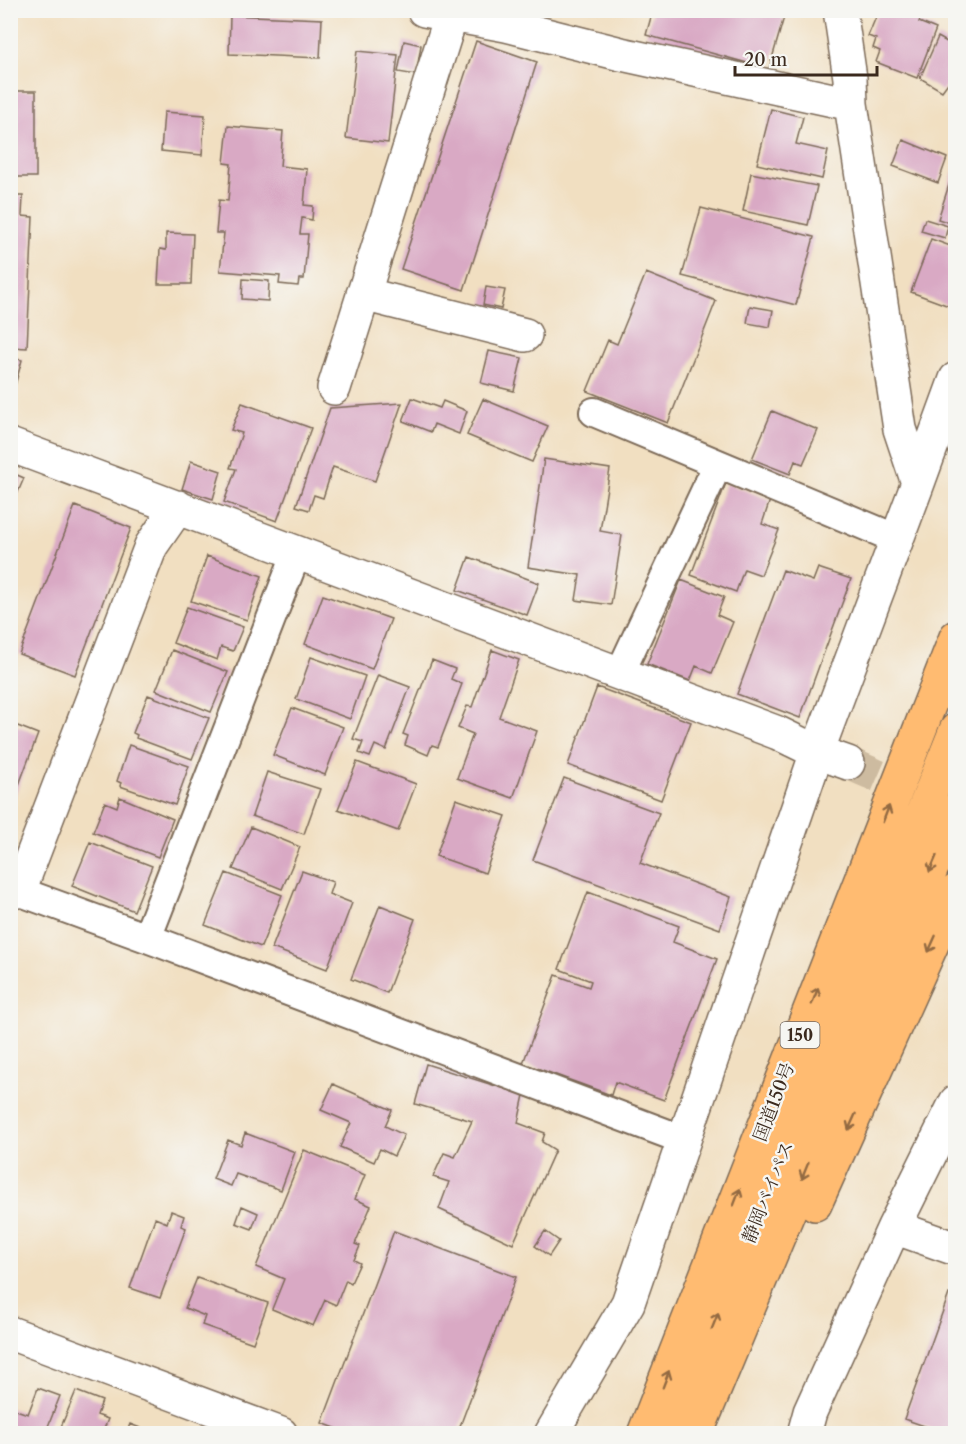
<svg xmlns="http://www.w3.org/2000/svg" width="966" height="1444" font-family="'Libre Caslon Text','Noto Serif JP',serif">
<style>
.building{fill:#d9a9c4}
.lines{fill:none;stroke-linecap:round;stroke-linejoin:round}
.street-tunnel{stroke:#cdbba0;stroke-width:33;stroke-dasharray:33 16;stroke-linecap:butt}
.lane-casing{stroke:#7b6957;stroke-width:32}
.street-casing{stroke:#7b6957;stroke-width:36}
.highway-casing{stroke:#7b6957;stroke-width:36}
.lane{stroke:#fff;stroke-width:28}
.street{stroke:#fff;stroke-width:33}
.highway{stroke:#ffbb71;stroke-width:33}
.oneway{stroke:#936b43}
.labels{text-anchor:middle;stroke-width:5;stroke-linejoin:round;paint-order:stroke}
.shield{fill:#f6f6f2;stroke:#73675e;stroke-width:1.5}
.shield-label{font-size:16px;font-weight:bold;fill:#3b2a1e}
.street-label{font-size:18px;fill:#3b2a1e;stroke:#f6f6f2}
</style>
<rect width="100%" height="100%" fill="#f6f6f2"/>
<filter id="ink" filterUnits="userSpaceOnUse"><feTurbulence type="fractalNoise" baseFrequency=".0167" numOctaves="2"/><feDisplacementMap in="SourceGraphic" scale="12" xChannelSelector="R" yChannelSelector="G"/><feConvolveMatrix kernelMatrix="1 2 1 2 8 2 1 2 1" color-interpolation-filters="sRGB"/></filter>
<filter id="wash" filterUnits="userSpaceOnUse"><feTurbulence type="fractalNoise" baseFrequency=".008" numOctaves="4" result="noise"/><feDisplacementMap in="SourceGraphic" scale="24" xChannelSelector="R" yChannelSelector="G"/><feGaussianBlur stdDeviation="1.35" result="paint"/><feColorMatrix in="noise" values="0 0 0 0 0 0 0 0 0 0 0 0 0 0 0 0 0 1.4 0 .05"/><feComposite in="paint" operator="in"/></filter>
<g filter="url(#wash)">
<rect width="100%" height="100%" fill="#f1dfc1"/>
<g id="blocks">
<!-- building -->
<path class="building" d="M653 10H786L769 69 646 35Z
M879 10H922L924 11 919 22 936 29 917 78 876 62 880 51 873 48 876 39 868 36Z
M230 15 322 19 320 58 229 54Z
M938 37 956 47V72L942 91 920 78Z
M404 41 421 45 416 75 398 72Z
M476 41 537 62 464 290 401 269Z
M357 51 398 55 388 143 346 138Z
M14 60V91H36V177H10V61Z
M771 109 803 117 796 144 828 151 822 179 757 164Z
M164 112 205 115 202 155 161 151Z
M228 126 283 131 280 166 307 169 304 205 313 206 312 220 302 218 300 234H308L304 279H299L298 286 279 284 280 276 220 271 224 233H216L219 200 228 201 231 164 224 163Z
M903 140 947 158 938 183 893 166Z
M955 166H956V225L938 219Z
M751 173 817 186 808 225 743 211Z
M10 196H23L22 216 33 217 27 348 10 347Z
M701 208 814 237 796 305 682 276Z
M925 219 948 226 945 238 921 231Z
M166 233 193 234 191 284H158L160 249 166 250Z
M931 239 956 248V287L949 306 911 292Z
M646 273 716 301 668 423 587 391 608 340 617 344Z
M243 279 269 281 268 301 242 299Z
M486 287 505 290 501 309 483 305Z
M750 306 773 310 770 327 747 323Z
M489 351 522 358 514 391 481 383Z
M10 357 22 360 11 400H10Z
M412 398 440 408 443 401 467 411 459 434 434 424 431 432 403 421Z
M483 399 548 426 532 462 467 435Z
M242 403 311 428 277 521 224 502 236 469 230 468 242 433 231 430Z
M402 403 375 481 333 467 323 498 314 495 309 510 296 506 330 408Z
M772 411 818 430 803 464 795 461 790 474 752 459Z
M544 459 610 469 600 531 622 535 611 605 576 600 580 575 528 567Z
M191 461 221 471 213 499 182 489Z
M10 472 24 478 13 504 10 503Z
M726 483 770 500 762 524 779 530 761 575 744 569 736 592 691 575Z
M75 506 131 528 75 675 19 654Z
M207 556 262 576 247 620 191 601Z
M469 557 539 583 527 615 457 590Z
M818 568 851 579 800 718 737 694 783 570 813 581Z
M681 580 724 597 717 615 733 622 712 673 696 666 690 681 647 664Z
M323 595 391 619 372 669 305 644Z
M187 607 243 627 233 651 221 647 217 660 173 643Z
M172 650 228 672 211 712 156 690Z
M492 650 519 660 499 717 537 731 513 798 457 778 473 734 458 728 467 706 472 707Z
M311 657 365 676 350 719 296 699Z
M432 660 455 669 451 679 462 684 438 747 432 745 428 755 405 745 408 736 403 734Z
M378 675 410 687 386 750 375 745 370 757 359 753 363 742 353 739Z
M597 687 691 722 661 800 568 765Z
M148 695 209 718 192 759 136 738 137 735 133 733Z
M292 708 343 727 325 775 273 755Z
M10 723 38 734 11 806H10Z
M129 745 189 766 175 805 120 786 121 783 117 781Z
M357 762 416 784 398 831 338 809Z
M267 772 320 789 304 834 252 816Z
M564 778 659 813 640 863 731 897 720 929 533 860Z
M120 797 173 819 158 857 93 832 105 802 117 807Z
M456 799 506 816 485 873 436 856Z
M251 827 300 847 282 889 233 869Z
M90 842 152 866 134 911 72 886Z
M302 871 333 882 329 894 352 903 327 969 272 948Z
M226 873 282 895 261 947 205 925Z
M588 892 679 926 673 942 717 959 664 1100 615 1082 611 1095 523 1063 556 975 589 987 591 981 559 969Z
M380 905 415 919 387 993 351 979Z
M426 1064 524 1095 518 1123 545 1133 542 1142 555 1150 513 1244 439 1209 449 1182 433 1177 444 1153 455 1157 472 1121 415 1104Z
M333 1084 392 1110 385 1126 404 1135 394 1156 380 1149 374 1162 340 1147 351 1123 321 1110Z
M245 1133 295 1152 281 1190 236 1174 231 1186 213 1179 228 1140 241 1145Z
M304 1150 365 1175 355 1199 371 1206 355 1244 360 1246 354 1260 360 1263 351 1283 346 1280 336 1305 325 1300 313 1326 272 1309 284 1279 256 1267Z
M242 1206 258 1213 252 1229 236 1223Z
M171 1211 184 1216 181 1226 186 1228 160 1298 130 1288 155 1218 167 1223Z
M394 1231 516 1277 457 1434H424L412 1429 410 1434H351L322 1423Z
M545 1231 559 1241 549 1256 535 1246Z
M197 1278 268 1303 253 1343 202 1325 205 1316 185 1308Z
M949 1294 956 1296V1434H942V1432L904 1419Z
M38 1388 60 1396 45 1434H10V1408L28 1414Z
M76 1391 102 1401 97 1415 108 1419 102 1434H58Z
M130 1424 153 1433V1434H126Z"/>
</g>
</g>
<g filter="url(#ink)">
<use href="#blocks" fill-opacity="0" stroke="#7b6957" stroke-width="1.5"/>
<g class="lines">
<!-- street-tunnel -->
<path class="street-tunnel" d="M848 763 924 796"/>
<!-- lane casing -->
<g class="lane-casing">
<path id="lane" d="M594 412 897 539
M620 673 718 464
M10 888 147 938 684 1140
M147 938 297 552"/>
</g>
<!-- street casing -->
<g class="street-casing">
<path id="street" d="M424 10 506 25 621 54 851 104
M840 10 850 78 851 104 900 429 918 483
M363 294 525 335
M334 388 451 16
M10 445 778 733 817 752 848 763
M19 891 151 546 178 507
M894 1227 956 1249
M10 1333 281 1434
M551 1434 628 1303 817 752 918 483 956 379
M804 1434 810 1412 894 1227 956 1102"/>
</g>
<!-- highway casing -->
<g class="highway-casing">
<path id="highway" d="M815 1204 956 891
M644 1434 956 637
M669 1434 867 951 956 730
M696 1434 956 810"/>
</g>
<!-- lane -->
<use href="#lane" class="lane"/>
<!-- street -->
<use href="#street" class="street"/>
<!-- highway -->
<use href="#highway" class="highway"/>
</g>
<!-- one-way arrows -->
<defs><path id="oneway-shaft" d="M-6 0H5M1.5-3L5.5 0L1.5 3" fill="none" stroke-width="1.6" stroke-linecap="round" stroke-linejoin="round" transform="scale(1.5)"/></defs>
<g class="oneway">
<use href="#oneway-shaft" transform="translate(886 814) rotate(-69)"/>
<use href="#oneway-shaft" transform="translate(933 864) rotate(113)"/>
<use href="#oneway-shaft" transform="translate(932 944) rotate(114)"/>
<use href="#oneway-shaft" transform="translate(815 996) rotate(-69)"/>
<use href="#oneway-shaft" transform="translate(852 1122) rotate(114)"/>
<use href="#oneway-shaft" transform="translate(805 1171) rotate(112)"/>
<use href="#oneway-shaft" transform="translate(737 1197) rotate(-69)"/>
<use href="#oneway-shaft" transform="translate(715 1321) rotate(-68)"/>
<use href="#oneway-shaft" transform="translate(666 1379) rotate(-69)"/>
</g>
</g>
<g class="labels">
<!-- shield labels -->
<rect class="shield" x="780.5" y="1022" width="39" height="26" rx="4.5"/>
<g class="shield-label">
<text x="800" y="1041">150</text>
</g>
<!-- street labels -->
<g class="street-label">
<text transform="translate(774 1102) rotate(-69)" y="6">国道150号</text>
<text transform="translate(768 1192) rotate(-68)" y="6">静岡バイパス</text>
</g>
</g>
<!-- margin -->
<rect width="966" height="1444" fill="none" stroke="#f6f6f2" stroke-width="36"/>
<!-- scale -->
<path d="M735 66v9h142v-9" fill="none" stroke="#3b2a1e" stroke-width="3"/>
<text x="744" y="66" font-size="18" fill="#3b2a1e" stroke="#f6f6f2" stroke-width="4.5" paint-order="stroke">20 m</text>
</svg>
